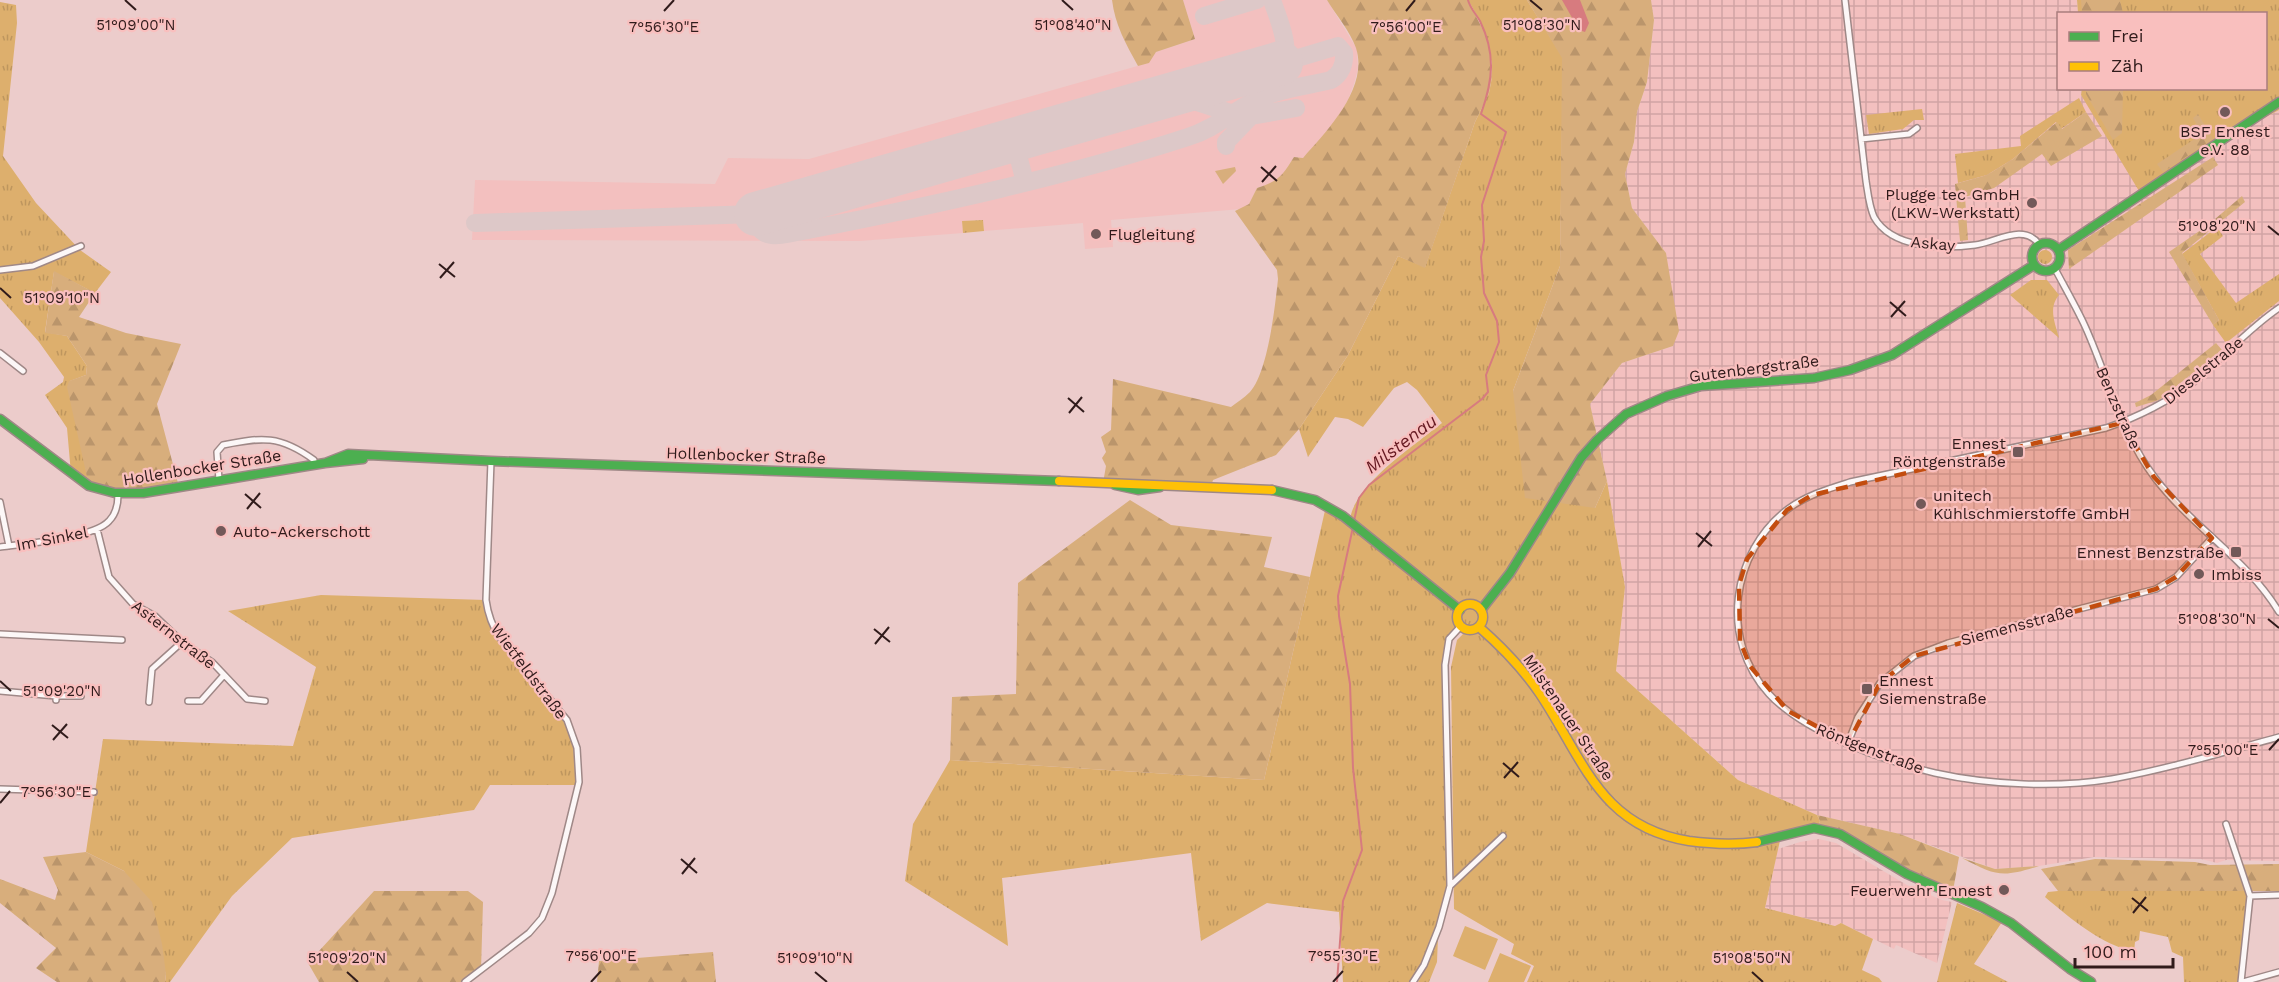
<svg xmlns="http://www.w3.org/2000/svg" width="2279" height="982" font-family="'Work Sans',sans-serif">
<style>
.built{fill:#f3c0bf}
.industrial{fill:url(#industrial-grid)}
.grass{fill:url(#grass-tufts)}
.forest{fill:url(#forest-firs)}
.pitch{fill:#ddaf6d}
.water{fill:#d77b7f}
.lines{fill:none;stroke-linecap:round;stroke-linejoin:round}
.stream{stroke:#d77b7f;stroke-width:2}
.taxiway{stroke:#ddc8c8;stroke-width:18}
.runway{stroke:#ddc8c8;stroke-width:44}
.street-casing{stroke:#9f8887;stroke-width:8}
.fast-casing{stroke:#9f8887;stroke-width:11}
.slow-casing{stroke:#9f8887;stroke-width:11}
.street{stroke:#fcf7f7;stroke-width:5}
.fast{stroke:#4caf50;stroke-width:8}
.slow{stroke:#ffc107;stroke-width:8}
.marked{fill:#c34d0f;fill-opacity:0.2;stroke:#c34d0f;stroke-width:4.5;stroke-dasharray:12 8;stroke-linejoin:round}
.ticks{fill:none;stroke:#301b1b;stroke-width:2}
.poi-dot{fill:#725959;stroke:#f9bfbe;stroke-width:2}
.labels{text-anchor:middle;stroke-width:4.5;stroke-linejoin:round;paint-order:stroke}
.poi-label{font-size:16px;fill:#301b1b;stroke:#f9bfbe;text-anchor:start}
.street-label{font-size:16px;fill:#301b1b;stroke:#f9bfbe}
.water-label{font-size:18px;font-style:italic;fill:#651921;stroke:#f9bfbe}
.ticks-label{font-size:15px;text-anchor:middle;fill:#301b1b;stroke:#f9bfbe;stroke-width:4.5;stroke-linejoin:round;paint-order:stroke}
</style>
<defs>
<pattern id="industrial-grid" width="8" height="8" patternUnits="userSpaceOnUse" patternTransform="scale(1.5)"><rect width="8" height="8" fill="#f3c0bf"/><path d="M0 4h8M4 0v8" fill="none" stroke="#d1a4a4"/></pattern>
<pattern id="grass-tufts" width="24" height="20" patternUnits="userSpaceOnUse" patternTransform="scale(1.5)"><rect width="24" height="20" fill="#ddaf6d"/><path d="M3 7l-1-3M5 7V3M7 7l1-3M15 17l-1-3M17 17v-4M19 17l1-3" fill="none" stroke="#be965e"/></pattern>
<pattern id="forest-firs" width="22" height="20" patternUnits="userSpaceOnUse" patternTransform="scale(1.5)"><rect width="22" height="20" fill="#d8ae7c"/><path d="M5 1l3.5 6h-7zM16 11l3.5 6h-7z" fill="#ba956b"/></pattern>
</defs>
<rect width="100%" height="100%" fill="#eccccb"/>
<!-- built -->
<path class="built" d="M1183 0H1327L1357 49 1358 69 1354 84 1348 100 1333 125 1303 158 1294 157 1283 175 1275 182 1257 188 1249 204 1241 209 1111 220 1113 247 1085 249 1083 223 984 231 983 220 962 221 963 233 860 241 472 240 475 180 715 184 728 158 809 159 1148 63 1156 52 1195 39Z"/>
<!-- industrial -->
<path class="industrial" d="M1651 0H2077L2078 13 2058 14V88L2082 89 2081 96 2219 142 2279 110V861L2226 860 2217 863 2201 859 2094 857 2039 866 1995 869 1900 834 1817 815 1738 780 1616 671 1625 587 1607 481 1590 404 1622 363 1673 346 1666 253 1632 208 1625 174 1634 142 1637 112 1647 82 1654 20Z
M1819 839 1836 843 1907 885 1942 900 1952 902 1937 963 1896 945 1894 949 1841 923 1836 926 1765 908 1778 849 1800 842Z"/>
<!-- grass -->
<path class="grass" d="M1468 0H1527L1563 58 1560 266 1513 391 1595 508 1607 481 1625 587 1616 671 1738 780 1817 815 1820 821 1819 824H1808L1804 829 1781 836 1765 908 1835 926 1841 923 1873 939 1862 970 1879 978 1882 982H1527L1534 966 1511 954 1514 944 1454 909 1451 667 1457 640 1463 634 1476 633 1464 628 1449 639 1446 652 1450 886 1424 965 1413 982H1343L1339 912 1267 903 1201 941 1191 853 1002 878 1008 946 905 881 913 824 950 760 1264 780 1326 506 1350 521C1352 486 1415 445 1442 423L1417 390 1407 382 1394 388 1363 427 1348 419 1335 417 1308 457 1299 429 1348 355 1398 256 1425 267 1475 122 1489 93 1492 77V63L1479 19Z
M2077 0H2279V110L2219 142 2139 191 2081 95 2082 89 2266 88V14L2078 13Z
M0 2 16 5 17 23 3 156 36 203 80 250 111 272 95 293 54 272 45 332 67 336 87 366 86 375 70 381 89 486 71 474 67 428 45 395 63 382 64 377 39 342 0 298Z
M2079 98 2086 112 2061 129 2056 122 2013 159 1987 175 1958 183 1955 154 2021 146 2020 136Z
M1922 109 1924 120H1914L1903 129 1869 134 1866 115Z
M983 220 984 231 963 233 962 221Z
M2217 227 2223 236 2200 254 2236 303 2279 274V301L2226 343 2213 325 2219 320 2182 254Z
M2038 257a7 7 0 1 1 14 0a7 7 0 1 1-14 0Z
M2031 280H2047L2059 295C2048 308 2055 323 2059 338L2010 295Z
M321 595 486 600 491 623 562 711 575 738 578 785H490L474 810 292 838 232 896 170 982H165L166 974 124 871 86 852 103 739 293 746 316 667 228 611Z
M2058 891H2246L2247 898 2238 982H2184L2183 957 2172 952 2168 937 2140 931 2139 940 2135 942 2134 952C2101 944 2071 919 2045 897L2048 892Z
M1957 903 2002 922 1974 964 2008 982H1937Z
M1438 937 1437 962 1429 982H1418L1427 965Z"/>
<!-- forest -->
<path class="forest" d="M1112 0H1183L1195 39 1156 52 1149 63 1138 66C1126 44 1115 25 1112 0Z
M1327 0H1468L1489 42 1492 77 1489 93 1475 122 1425 268 1398 256 1348 355 1299 429 1276 455 1213 480 1211 487 1103 483 1106 466 1102 458 1106 452 1101 437 1111 430 1113 379 1231 407C1237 402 1244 398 1250 392 1268 372 1275 307 1278 279L1277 270 1235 211 1249 204 1257 188C1279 181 1282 176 1294 157L1303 158C1327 131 1369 88 1356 48 1350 31 1336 15 1327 0Z
M1527 0H1651L1654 20 1647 82 1637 112 1634 142 1625 174 1632 208 1666 253 1679 331 1673 346 1622 363 1590 404 1607 481 1595 508 1525 498 1513 391 1560 266 1562 58Z
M2081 0H2120L2123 13H2082Z
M2086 89H2123L2122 133 2113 140 2086 94Z
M2086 112 2102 136 2051 166 2042 154 1994 188 1965 197 1968 240 1960 241 1955 184 1987 175 2013 159 2057 122 2062 129Z
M2198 114 2213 139 2163 172 2157 164 2202 134 2193 118Z
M2213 157 2218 165 2069 269 2068 250Z
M1235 167 1236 171 1223 184 1215 171Z
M2242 196 2245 202 2182 253 2219 320 2213 325 2169 252 2208 225Z
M54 271 95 293 79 317 126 333 181 344 157 404 179 487 143 493 89 486 67 387 69 381 86 375 87 366 67 336 45 333Z
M2216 343 2222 350 2159 400 2136 407 2135 403 2151 395Z
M1130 500 1171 525 1272 537 1264 567 1310 577 1264 780 950 760 952 697 1016 694 1018 583Z
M1817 815 1900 834 1959 857 1953 891 1918 876 1819 824 1820 821Z
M86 852 124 871 152 902 162 944 166 974 165 982H57L36 968 56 948 0 903V879L55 900 58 890 43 857Z
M1962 858 1995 869 2039 866C2002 878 1996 876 1962 858Z
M2095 859 2195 862 2210 865 2279 864V891H2058L2041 869Z
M374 891H468L483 902 481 970 465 982H319L308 963Z
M713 952 716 982H597L599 961Z"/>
<!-- pitch -->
<path class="pitch" d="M1465 926 1498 939 1485 970 1453 956Z
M1500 953 1531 966 1524 982H1488Z"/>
<!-- water -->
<path class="water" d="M1562 0H1580L1589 23 1585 32 1579 30Z"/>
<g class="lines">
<!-- stream -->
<path class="stream" d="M1354 521 1359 498 1369 485 1482 399 1488 392 1486 375 1499 342 1497 321 1484 293 1481 257 1484 241 1482 205 1506 132 1481 114C1493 80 1496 54 1480 21 1476 14 1470 8 1468 0
M1337 982 1343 901 1362 850 1353 768 1350 684 1339 616 1338 596 1353 527"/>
<!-- taxiway -->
<path class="taxiway" d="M1272 0C1277 16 1293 50 1281 63
M1204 16 1257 0
M1246 73C1259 78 1262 89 1255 100
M1172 94 1240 116
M1014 140 1025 182
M1226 146V142L1251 116 1296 108
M799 202 796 207 795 219 808 230C935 205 1064 177 1188 137 1214 129 1232 112 1256 100 1279 89 1306 86 1331 80 1341 74 1345 64 1344 53L1338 46 1281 63
M475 223 756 214C757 246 786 233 808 230"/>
<!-- runway -->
<path class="runway" d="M756 214 1281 63"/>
<!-- street casing -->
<g class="street-casing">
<path id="street" d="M1845 0 1866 181C1868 193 1869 206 1874 217 1892 249 1943 249 1975 245 1997 242 2023 223 2039 244
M1861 139 1909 134 1917 128
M2054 267C2064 286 2075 305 2084 324 2108 376 2120 432 2155 478 2192 527 2247 559 2279 612
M0 270 33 266 81 246
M2279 308C2248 329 2224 357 2195 381 2168 402 2138 417 2106 428L1850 482C1828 489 1807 495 1788 509 1731 552 1719 640 1769 694 1805 733 1884 761 1935 773 1989 785 2057 788 2112 779 2168 769 2224 752 2279 737
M0 353 23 371
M219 480 217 452 223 445C262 437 280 435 314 460V465
M0 502 9 546
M97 529 109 577 133 604 155 616 182 642 212 662 247 699 265 701
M0 547C24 544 94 538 109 521 116 514 118 505 118 495
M0 634 122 640
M0 691 56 696V700
M56 696H81
M188 701H201L224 675
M149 702 152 669 182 642
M1848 743 1858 717 1880 683 1914 656 1948 643 2156 589 2176 577 2212 538
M0 789 94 792
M2226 824 2250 896 2241 982
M1450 886 1503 836
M2250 896 2279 895
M465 982 529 933 542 918 552 893 579 782 577 748 567 720 500 638C492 626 488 615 486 600L491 461
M1413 982 1424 965 1439 927 1450 886 1445 665 1449 639 1461 626
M2243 982 2279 972"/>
</g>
<!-- fast casing -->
<g class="fast-casing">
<path id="fast" d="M2032 257a14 14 0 1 1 28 0a14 14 0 1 1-28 0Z
M2058 250 2279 102
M0 419 89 486 115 493H143L325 463 363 459
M325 463 348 454 491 461 1059 481
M1115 485 1138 490 1160 487
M1272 490 1315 500 1343 516 1460 610
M1481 610 1510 573 1581 458 1597 440 1626 414 1667 396 1701 386 1814 378 1850 370 1892 355 2034 265
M1757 842 1814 828 1840 834 1907 874 1982 907 2011 923 2070 969 2091 982"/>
</g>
<!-- slow casing -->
<g class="slow-casing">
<path id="slow" d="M1059 481 1272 490
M1457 617a13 13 0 1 1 26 0a13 13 0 1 1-26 0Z
M1479 627C1502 647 1523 669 1540 694 1584 760 1600 827 1689 841 1712 844 1735 845 1757 842"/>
</g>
<!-- street -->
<use href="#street" class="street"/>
<!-- fast -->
<use href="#fast" class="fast"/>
<!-- slow -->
<use href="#slow" class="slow"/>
</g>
<!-- marked area -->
<path class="marked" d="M2122 423 2154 477 2212 538 2176 577 2156 589 1914 656 1880 683 1848 743 1788 711 1750 666 1740 641 1739 585 1747 559 1787 510 1812 495Z"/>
<!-- ticks -->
<path class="ticks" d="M125 0 136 10M1062 0 1073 10M1530 0 1542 10M664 11 674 0M1406 11 1415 0M1261 167 1277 181M1262 182 1276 166M2268 226 2279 235M439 264 455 277M440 278 454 262M0 288 11 298M1890 302 1906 316M1891 317 1905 301M1068 398 1084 412M1069 413 1082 397M245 494 261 508M247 509 260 493M1696 533 1712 546M1698 547 1711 531M2268 619 2279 628M874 629 890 642M875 644 889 627M0 681 11 691M52 725 68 738M53 740 67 724M2269 750 2279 739M1503 763 1519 777M1504 778 1518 762M0 803 10 791M681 859 697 873M682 874 695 858M2132 898 2148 911M2133 913 2146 897M347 972 358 982M815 972 827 982M1752 972 1763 982M591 982 601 971M1333 982 1343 971"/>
<!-- markers -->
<g class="poi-dot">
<circle cx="2225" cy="112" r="6"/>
<circle cx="2032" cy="203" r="6"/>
<circle cx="1096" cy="234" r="6"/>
<rect x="2012" y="446" width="12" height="12" rx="3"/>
<circle cx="1921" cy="504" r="6"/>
<circle cx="221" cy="531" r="6"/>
<rect x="2230" y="546" width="12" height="12" rx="3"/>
<circle cx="2199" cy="574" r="6"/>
<rect x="1861" y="683" width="12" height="12" rx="3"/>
<circle cx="2004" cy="890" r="6"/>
</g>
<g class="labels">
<!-- poi labels -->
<g class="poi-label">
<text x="2225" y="137" text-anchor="middle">BSF Ennest<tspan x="2225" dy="18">e.V. 88</tspan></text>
<text x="2020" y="200" text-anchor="end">Plugge tec GmbH<tspan x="2020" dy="18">(LKW-Werkstatt)</tspan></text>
<text x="1108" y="240">Flugleitung</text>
<text x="2006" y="449" text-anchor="end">Ennest<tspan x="2006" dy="18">Röntgenstraße</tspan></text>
<text x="1933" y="501">unitech<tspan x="1933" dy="18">Kühlschmierstoffe GmbH</tspan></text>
<text x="233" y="537">Auto-Ackerschott</text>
<text x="2224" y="558" text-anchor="end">Ennest Benzstraße</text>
<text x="2211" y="580">Imbiss</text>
<text x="1879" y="686">Ennest<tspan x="1879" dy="18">Siemenstraße</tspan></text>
<text x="1992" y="896" text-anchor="end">Feuerwehr Ennest</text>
</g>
<!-- street labels -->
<g class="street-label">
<text transform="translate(1933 243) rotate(5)" y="6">Askay</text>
<text transform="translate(1754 368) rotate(-7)" y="6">Gutenbergstraße</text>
<text transform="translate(2203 370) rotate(-39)" y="6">Dieselstraße</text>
<text transform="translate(2119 408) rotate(66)" y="6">Benzstraße</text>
<text transform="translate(746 455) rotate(2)" y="6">Hollenbocker Straße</text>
<text transform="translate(202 467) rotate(-9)" y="6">Hollenbocker Straße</text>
<text transform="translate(52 538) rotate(-11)" y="6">Im Sinkel</text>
<text transform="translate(2017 625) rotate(-15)" y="6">Siemensstraße</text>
<text transform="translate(174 634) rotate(38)" y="6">Asternstraße</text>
<text transform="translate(529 671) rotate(53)" y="6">Wietfeldstraße</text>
<text transform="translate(1569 717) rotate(56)" y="6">Milstenauer Straße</text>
<text transform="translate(1870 748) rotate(21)" y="6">Röntgenstraße</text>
</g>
<!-- water labels -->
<g class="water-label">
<text transform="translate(1401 444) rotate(-37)" y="6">Milstenau</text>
</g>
</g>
<g class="ticks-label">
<text x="136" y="30">51°09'00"N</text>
<text x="1073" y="30">51°08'40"N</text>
<text x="1542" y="30">51°08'30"N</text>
<text x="664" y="32">7°56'30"E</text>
<text x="1406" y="32">7°56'00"E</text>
<text x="2217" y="231">51°08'20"N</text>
<text x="62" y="303">51°09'10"N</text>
<text x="2217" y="624">51°08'30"N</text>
<text x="62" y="696">51°09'20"N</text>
<text x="2223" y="755">7°55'00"E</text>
<text x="56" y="797">7°56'30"E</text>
<text x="601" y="961">7°56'00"E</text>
<text x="1343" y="961">7°55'30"E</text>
<text x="347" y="963">51°09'20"N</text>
<text x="815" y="963">51°09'10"N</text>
<text x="1752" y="963">51°08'50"N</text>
</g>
<!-- legend -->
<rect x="2057" y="12" width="210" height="78" fill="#f9bfbe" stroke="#a97d7d" stroke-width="1.5"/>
<rect x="2069" y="32" width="30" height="9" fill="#4caf50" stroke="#a97d7d" stroke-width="1.5"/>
<text x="2111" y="42" font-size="18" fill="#301b1b">Frei</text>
<rect x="2069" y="62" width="30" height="9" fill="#ffc107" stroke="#a97d7d" stroke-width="1.5"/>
<text x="2111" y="72" font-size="18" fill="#301b1b">Zäh</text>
<!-- scale -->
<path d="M2075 958v9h98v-9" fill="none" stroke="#301b1b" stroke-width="3"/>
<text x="2084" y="958" font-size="18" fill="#301b1b" stroke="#f9bfbe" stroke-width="4.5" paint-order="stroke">100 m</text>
</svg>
